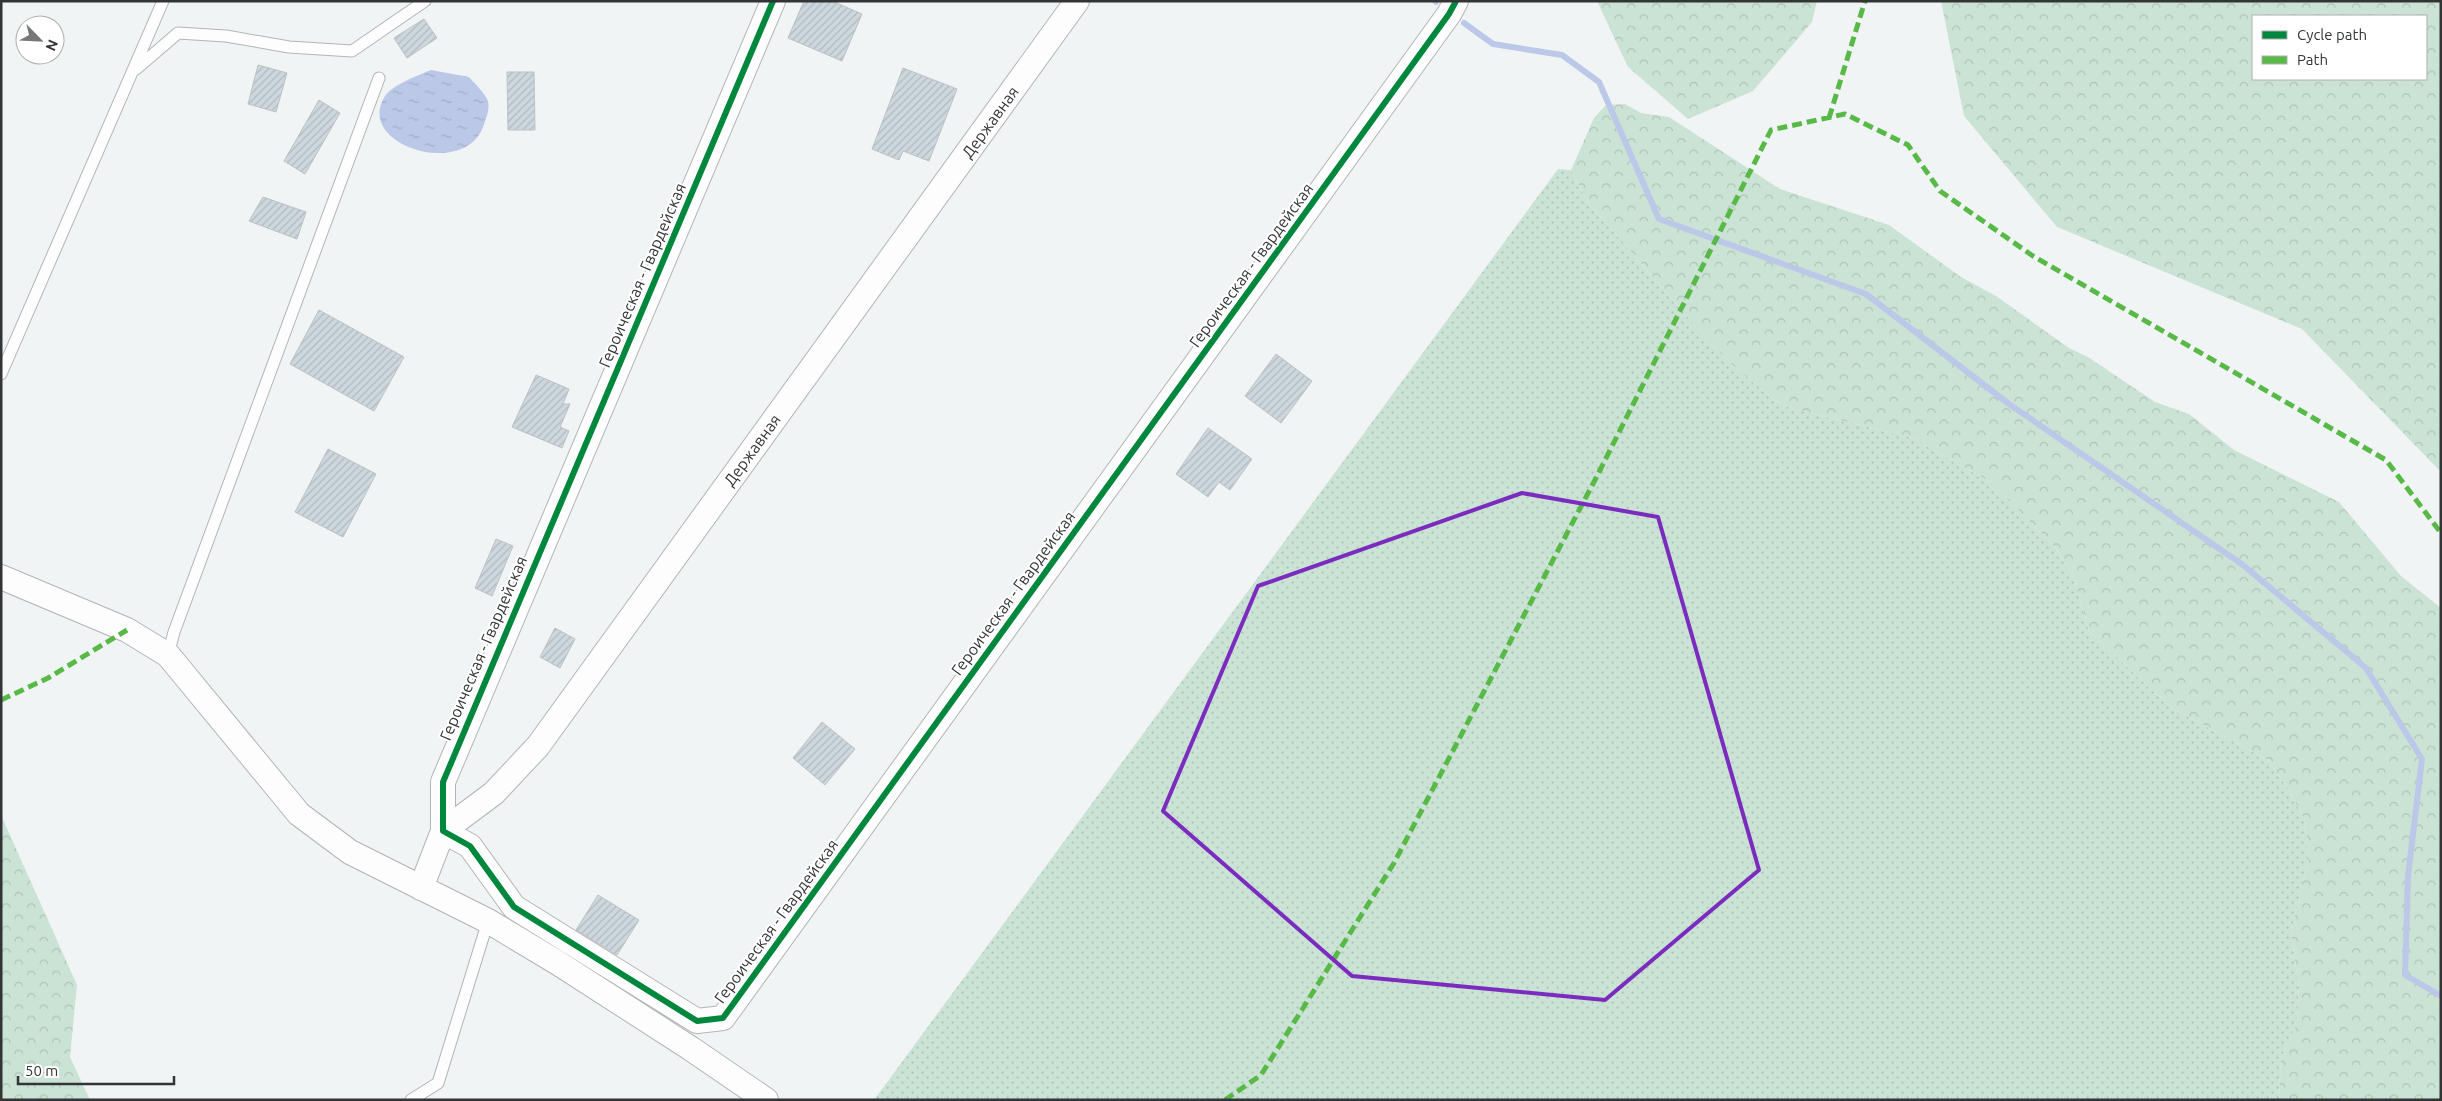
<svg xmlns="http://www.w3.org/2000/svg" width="2442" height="1101" font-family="Ubuntu,sans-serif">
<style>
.grass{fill:url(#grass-dots)}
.forest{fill:url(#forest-crowns);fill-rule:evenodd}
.water{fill:url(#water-ripples)}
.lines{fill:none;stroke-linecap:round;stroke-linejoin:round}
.stream{stroke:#bcc8e8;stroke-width:6}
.building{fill:url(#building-hatch);stroke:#bec1c2}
.lane-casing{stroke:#b2b5b6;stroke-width:13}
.street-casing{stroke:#b2b5b6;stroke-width:26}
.lane{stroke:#fdfdfe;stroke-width:11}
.street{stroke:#fdfdfe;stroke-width:24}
.quiet{stroke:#58b947;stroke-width:5;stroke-dasharray:10 5;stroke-linecap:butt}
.cycleway-casing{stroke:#fff;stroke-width:9}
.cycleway{stroke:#00873e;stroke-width:6}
.marked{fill:none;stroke:#7b2cbf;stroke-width:4;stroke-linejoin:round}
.labels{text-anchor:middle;stroke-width:4;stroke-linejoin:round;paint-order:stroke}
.street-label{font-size:16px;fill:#323435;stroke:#fff}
</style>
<defs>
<pattern id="grass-dots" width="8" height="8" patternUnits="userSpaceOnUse" patternTransform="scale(1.25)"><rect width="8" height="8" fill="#cbe3d5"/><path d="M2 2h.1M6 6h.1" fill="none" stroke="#afc3b7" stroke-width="1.8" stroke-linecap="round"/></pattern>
<pattern id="forest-crowns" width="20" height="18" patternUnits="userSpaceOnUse" patternTransform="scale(1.25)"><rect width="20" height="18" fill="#cbe3d5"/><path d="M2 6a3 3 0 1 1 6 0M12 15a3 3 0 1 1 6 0" fill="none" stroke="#afc3b7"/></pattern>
<pattern id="water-ripples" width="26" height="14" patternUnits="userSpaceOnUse" patternTransform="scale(1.25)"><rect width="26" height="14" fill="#bcc8e8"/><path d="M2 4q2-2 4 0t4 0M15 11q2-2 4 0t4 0" fill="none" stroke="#a2acc8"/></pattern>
<pattern id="building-hatch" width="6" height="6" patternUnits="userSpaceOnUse" patternTransform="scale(1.25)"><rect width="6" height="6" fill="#cdd7de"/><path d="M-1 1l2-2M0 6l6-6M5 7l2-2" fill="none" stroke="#b0b9bf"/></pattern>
</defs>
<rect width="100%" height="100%" fill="#f0f4f5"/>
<!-- grass -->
<path class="grass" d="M1558 169 1571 170 1587 201 1711 344 1736 368 1776 401 1793 409 1911 437 1992 483 2055 547 2074 579 2089 631 2170 707 2268 760 2289 790 2305 821 2308 859 2291 934 2299 987 2297 1023 2281 1059 2279 1096 2281 1100H874Z"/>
<!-- forest -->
<path class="forest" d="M1597 1H1817L1812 22 1753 91 1688 119 1628 67Z
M1941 1H2441V472L2302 329 2057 227 1964 116ZM2253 16H2426V79H2253Z
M1625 104 1641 113 1669 117 1780 189 1889 225 1961 277 1996 296 2069 348 2088 357 2155 402 2189 414 2234 450 2339 502 2401 576 2441 608V1100H2281L2279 1096 2281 1059 2297 1023 2299 987 2291 934 2308 859 2305 821 2289 790 2268 760 2170 707 2089 631 2074 579 2055 547 1992 483 1911 437 1793 409 1776 401 1736 368 1711 344 1587 201 1571 170 1594 118 1606 105Z
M1 815 77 985 70 1057 90 1100H1Z"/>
<!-- water -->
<path class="water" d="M431 70 469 77C474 83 485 93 488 101 490 109 486 119 483 127 464 179 354 145 385 96 392 85 419 75 431 70Z"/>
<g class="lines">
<!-- stream -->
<path class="stream" d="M1435 1 1436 2
M1464 23 1493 44 1562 55 1599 82 1659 219 1866 294 2009 404 2243 565 2366 668 2422 759 2408 876 2405 975 2441 996"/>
</g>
<!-- building -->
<path class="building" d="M804 1H832L862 14 842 61 788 38Z
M424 19 437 38 407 58 394 38Z
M258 65 287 73 276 112 248 104Z
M903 68 957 89 929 161 903 151 899 160 872 149Z
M507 72H534L535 130H508Z
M319 100 340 113 305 174 284 161Z
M263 197 306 212 297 239 249 221Z
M319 310 404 357 374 411 290 364Z
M1276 354 1312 381 1281 423 1245 396Z
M536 375 569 389 563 404H570L560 427 569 431 562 448 512 427Z
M1208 428 1252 459 1230 490 1219 482 1208 497 1176 474Z
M328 449 376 474 343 537 295 512Z
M496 539 513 546 492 596 475 588Z
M555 628 575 639 560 668 540 657Z
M822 722 855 749 825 785 793 758Z
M598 895 639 920 617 955 576 930Z"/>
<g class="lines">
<!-- lane casing -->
<g class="lane-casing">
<path id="lane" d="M136 69 178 33 226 36 289 47 352 51 425 1
M1 374 163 1
M168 655 174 632 379 78
M411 1100 438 1083 488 921"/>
</g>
<!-- street casing -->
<g class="street-casing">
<path id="street" d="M773 1 443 782V831L470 846 514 907 697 1021 723 1018 1449 14 1456 1
M1 577 127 630 168 655 299 814 350 852 488 921 558 963 690 1048 766 1100
M421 888 443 831 494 793 538 746 1077 1"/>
</g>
<!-- lane -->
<use href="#lane" class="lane"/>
<!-- street -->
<use href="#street" class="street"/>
<!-- quiet -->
<path class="quiet" d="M1829 118 1865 1
M1 700 48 678 127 630
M1225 1100 1261 1075 1394 863 1596 478 1771 130 1845 114 1908 145 1940 191 2033 256 2386 460 2441 533"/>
<!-- cycleway casing -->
<g class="cycleway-casing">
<path id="cycleway" d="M773 1 443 782V831L470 846 514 907 697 1021 723 1018 1449 14 1456 1"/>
</g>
<!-- cycleway -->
<use href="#cycleway" class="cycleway"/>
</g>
<!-- marked area -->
<path class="marked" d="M1522 493 1658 517 1759 870 1605 1000 1352 976 1163 811 1258 586Z"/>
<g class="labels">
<!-- street labels -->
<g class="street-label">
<text transform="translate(990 122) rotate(-54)" y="6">Державная</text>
<text transform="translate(1251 265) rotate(-54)" y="6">Героическая - Гвардейская</text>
<text transform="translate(642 275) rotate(-67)" y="6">Героическая - Гвардейская</text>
<text transform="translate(752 450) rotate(-54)" y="6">Державная</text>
<text transform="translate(1013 593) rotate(-54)" y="6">Героическая - Гвардейская</text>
<text transform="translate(483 648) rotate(-67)" y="6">Героическая - Гвардейская</text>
<text transform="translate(776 921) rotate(-54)" y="6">Героическая - Гвардейская</text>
</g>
</g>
<!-- border -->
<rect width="2442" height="1101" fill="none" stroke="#323435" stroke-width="5"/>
<!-- legend -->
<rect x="2252" y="15" width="175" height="65" fill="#ffffff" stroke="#adaeae"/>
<rect x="2262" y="31" width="25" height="8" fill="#00873e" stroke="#adaeae"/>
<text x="2297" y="40" font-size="15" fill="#323435">Cycle path</text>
<rect x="2262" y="56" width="25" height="8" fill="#58b947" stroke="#adaeae"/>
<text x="2297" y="65" font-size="15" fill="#323435">Path</text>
<!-- north arrow -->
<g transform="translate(40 40) rotate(114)"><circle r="24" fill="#ffffff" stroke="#adaeae"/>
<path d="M0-4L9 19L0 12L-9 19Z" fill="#747778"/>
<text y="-8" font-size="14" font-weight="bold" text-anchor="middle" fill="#323435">N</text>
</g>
<!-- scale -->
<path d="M18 1076v8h156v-8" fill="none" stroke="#323435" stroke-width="2.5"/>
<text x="25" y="1076" font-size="15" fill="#323435" stroke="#ffffff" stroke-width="4" paint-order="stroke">50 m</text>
</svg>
